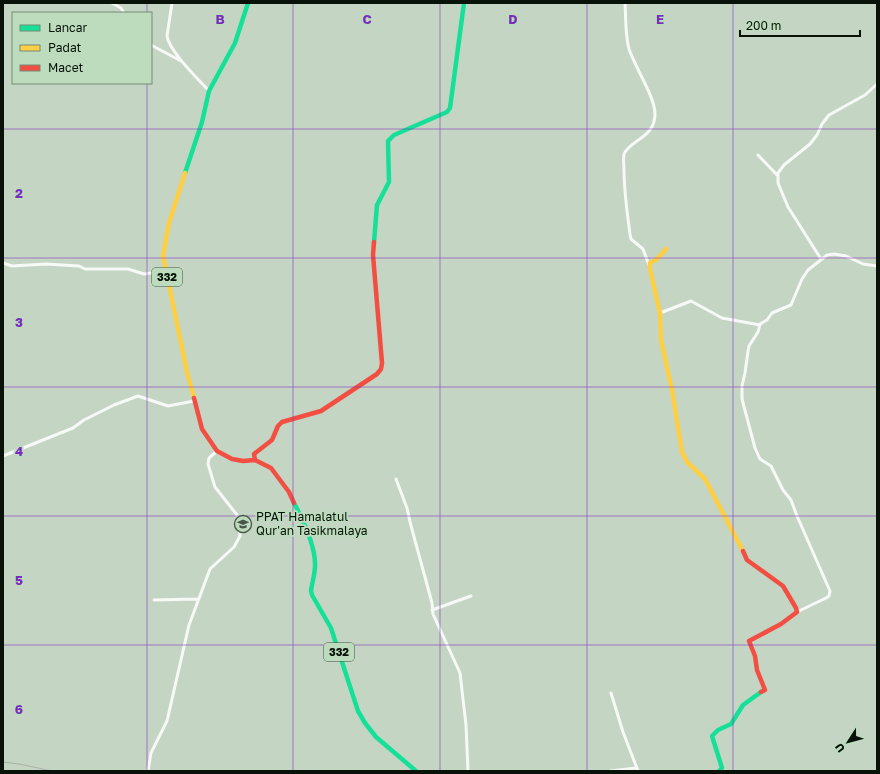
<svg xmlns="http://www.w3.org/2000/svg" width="880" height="774" font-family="'Golos Text',sans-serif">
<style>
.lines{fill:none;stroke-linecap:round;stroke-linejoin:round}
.street{stroke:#f6f9f6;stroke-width:3}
.fast{stroke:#16e098;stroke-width:4.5}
.slow{stroke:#ffcf43;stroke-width:4.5}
.jam{stroke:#f24e42;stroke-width:4.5}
.rail{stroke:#abafab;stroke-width:1}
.grid{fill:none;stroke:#7b2cbf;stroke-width:1;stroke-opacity:0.55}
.labels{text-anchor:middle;stroke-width:3.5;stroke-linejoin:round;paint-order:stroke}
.shield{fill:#bddcbd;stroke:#3e4f3e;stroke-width:1}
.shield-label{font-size:11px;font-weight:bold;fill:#081208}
.poi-label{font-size:12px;fill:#081208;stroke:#bddcbd;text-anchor:start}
.grid-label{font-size:13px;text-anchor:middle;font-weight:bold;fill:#7b2cbf;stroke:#bddcbd;stroke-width:3.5;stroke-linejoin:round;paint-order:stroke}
</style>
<rect width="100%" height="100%" fill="#c4d5c4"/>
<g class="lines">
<!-- street -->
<path class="street" d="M112 3 121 8 124 13
M172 3 167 36C169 51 199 80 209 91
M625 3C626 18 625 34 629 49 635 67 655 97 655 114 655 138 630 140 624 154 623 159 624 165 624 170 624 191 627 212 630 234L631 239 643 249 649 265
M151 45 181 61
M758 155 778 176
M821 259 788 207 778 183V173L784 165 810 144 817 135 822 124 829 115 865 95 877 84
M3 263 12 266 46 264 79 266 85 269H128L144 274 166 271
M660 313 691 301 722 318 760 325
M3 456 73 428 84 420 114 405 138 396 168 406 194 401
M396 479 407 508 410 522 432 603 433 614 460 673 466 725 468 771
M154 600 199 599
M432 610 471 596
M797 612 826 598 829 596 830 591 797 516 791 500 783 490 771 466 760 459 755 448 742 399V386L745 373 748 351 749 346 758 332 760 324 767 320 772 313 791 305 802 279 808 270 827 255 834 254 846 256 863 264 877 266
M611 693 623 732 638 771
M148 771 151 753 167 721 189 625 210 569 234 547 240 536V527L237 515 215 487 208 464 209 458 217 451
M610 771 636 768"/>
<!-- fast -->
<path class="fast" d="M185 173 202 122 209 91 235 43 248 3
M374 242 377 205 389 182 388 141 394 135 447 112 450 108 464 3
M294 503C303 520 316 546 315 566 315 574 312 583 311 591L312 595 331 628 358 711 365 723 376 737 416 771
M719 771 722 768 712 736 718 730 731 724 743 705 761 692"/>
<!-- slow -->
<path class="slow" d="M185 173 169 223 163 256 187 372 194 398
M666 249 657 259 650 263V269L660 313 661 340 672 390 682 452 687 462 705 479 743 551"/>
<!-- jam -->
<path class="jam" d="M194 398 202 429 217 451 232 459 243 461 255 460 271 468 289 492 294 503
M255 460 254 454 272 440 278 426 282 422 321 411 377 374 381 369 382 363 373 255 374 242
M743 551 747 560 783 586 796 608 797 612 781 624 749 641 755 656 757 670 765 690 761 692"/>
<!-- rail -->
<path class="rail" d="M3 762 19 764 52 771"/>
</g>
<!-- grid -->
<path class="grid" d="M147 3V13M293 3V771M440 3V771M587 3V771M733 3V771M147 83V771M3 129H877M3 258H877M3 387H877M3 516H877M3 645H877"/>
<!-- icons -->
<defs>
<g id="school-ring" transform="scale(0.9)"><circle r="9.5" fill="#bddcbd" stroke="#4a564a" stroke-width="1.5"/><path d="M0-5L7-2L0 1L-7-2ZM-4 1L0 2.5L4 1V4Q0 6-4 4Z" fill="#4a564a"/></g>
</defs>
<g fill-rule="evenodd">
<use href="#school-ring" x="243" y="524"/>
</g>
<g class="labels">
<!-- shield labels -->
<g class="shield">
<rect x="152" y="268" width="30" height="18" rx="3"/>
<rect x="324" y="643" width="30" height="18" rx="3"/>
</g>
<g class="shield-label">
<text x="167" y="281">332</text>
<text x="339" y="656">332</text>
</g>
<!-- poi labels -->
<g class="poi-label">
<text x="256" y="521">PPAT Hamalatul<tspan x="256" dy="14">Qur'an Tasikmalaya</tspan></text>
</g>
</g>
<g class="grid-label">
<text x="220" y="24">B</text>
<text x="367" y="24">C</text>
<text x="513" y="24">D</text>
<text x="660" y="24">E</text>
<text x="19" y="198">2</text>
<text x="19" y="327">3</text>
<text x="19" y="456">4</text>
<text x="19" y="585">5</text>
<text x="19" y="714">6</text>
</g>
<!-- border -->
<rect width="880" height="774" fill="none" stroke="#081208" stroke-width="8"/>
<!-- legend -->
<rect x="12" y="12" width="140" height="72" fill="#bddcbd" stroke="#758b75"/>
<rect x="20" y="25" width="20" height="6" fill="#16e098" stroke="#758b75"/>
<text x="48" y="32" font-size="12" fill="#081208">Lancar</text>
<rect x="20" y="45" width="20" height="6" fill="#ffcf43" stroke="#758b75"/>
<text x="48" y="52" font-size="12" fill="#081208">Padat</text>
<rect x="20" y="65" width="20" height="6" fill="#f24e42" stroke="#758b75"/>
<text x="48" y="72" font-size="12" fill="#081208">Macet</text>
<!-- north arrow -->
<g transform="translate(848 742) rotate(234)" stroke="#bddcbd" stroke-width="3" paint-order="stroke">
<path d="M0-3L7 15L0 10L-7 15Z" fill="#081208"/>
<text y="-6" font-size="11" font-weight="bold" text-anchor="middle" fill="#081208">U</text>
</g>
<!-- scale -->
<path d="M740 30v6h120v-6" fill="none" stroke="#081208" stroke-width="2"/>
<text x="746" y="30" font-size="12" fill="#081208" stroke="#bddcbd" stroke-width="3" paint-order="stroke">200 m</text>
</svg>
